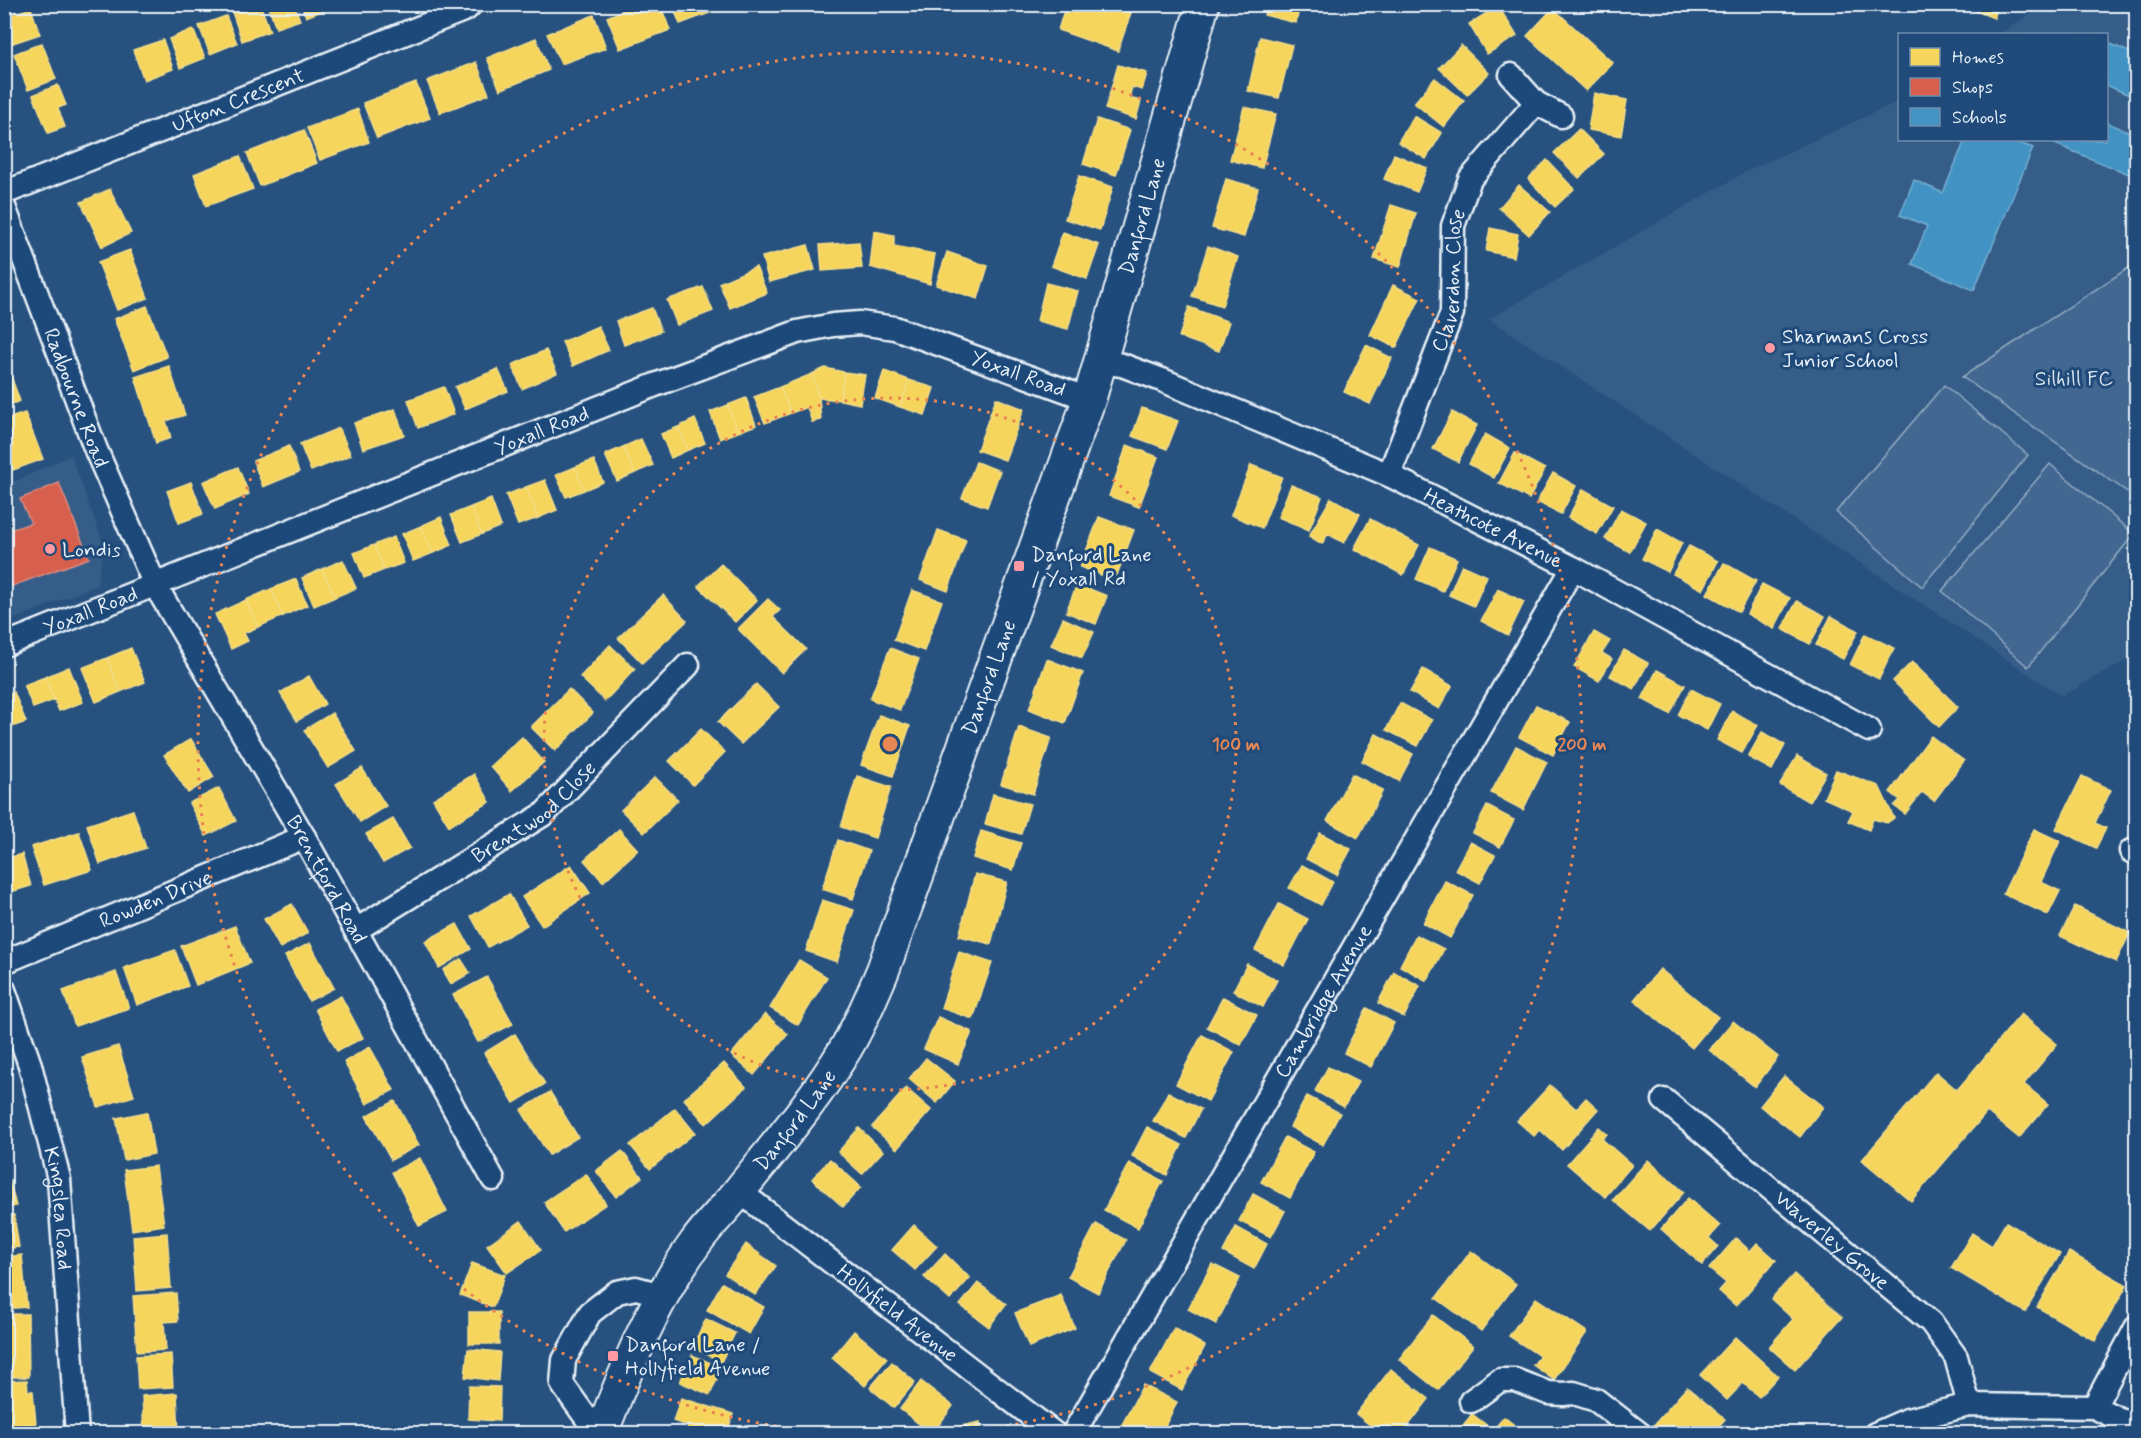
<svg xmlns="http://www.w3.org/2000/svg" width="2141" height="1438" font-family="Mynerve,sans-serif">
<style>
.built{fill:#355d88}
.green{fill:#436891;stroke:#96acc4;stroke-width:1.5}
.homes{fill:#f6d55c;stroke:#f2dd8b;stroke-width:1.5}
.shops{fill:#d6604d;stroke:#db8c80;stroke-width:1.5}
.schools{fill:#4393c3;stroke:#74afd3;stroke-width:1.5}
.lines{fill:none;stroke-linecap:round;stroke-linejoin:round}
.street-casing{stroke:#e8f1f8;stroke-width:27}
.secondary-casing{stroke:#e8f1f8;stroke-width:36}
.street{stroke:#1f4a7a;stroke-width:22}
.secondary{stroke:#1f4a7a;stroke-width:32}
.ring{fill:none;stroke:#e88753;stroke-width:3;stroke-dasharray:3 6}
.poi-dot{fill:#ff9aa2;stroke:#1f4a7a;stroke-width:2}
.labels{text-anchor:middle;stroke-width:6;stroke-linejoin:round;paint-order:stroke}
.street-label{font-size:21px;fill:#e8f1f8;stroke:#1f4a7a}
.poi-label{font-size:21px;fill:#e8f1f8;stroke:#1f4a7a;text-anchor:start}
.park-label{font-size:21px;fill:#d8e3ee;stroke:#1f4a7a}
.centre{fill:#e88753;stroke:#1f4a7a;stroke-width:3}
.ring-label{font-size:18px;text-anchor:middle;font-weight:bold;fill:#e88753;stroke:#1f4a7a;stroke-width:6;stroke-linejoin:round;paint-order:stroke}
</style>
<rect width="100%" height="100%" fill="#27517f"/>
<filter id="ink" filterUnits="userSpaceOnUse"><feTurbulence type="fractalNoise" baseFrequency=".0167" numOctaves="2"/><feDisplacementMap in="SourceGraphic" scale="12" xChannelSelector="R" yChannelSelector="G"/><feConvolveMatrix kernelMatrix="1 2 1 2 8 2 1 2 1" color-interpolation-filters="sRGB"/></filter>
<g filter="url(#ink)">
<!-- built -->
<path class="built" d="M2044 5H2136V263L1962 377 2136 498V655L2062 696 1489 319 1747 171 1899 101 1900 140H2106V34H1999Z
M71 455 104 546 97 585 5 623V486Z"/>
<!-- green -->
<path class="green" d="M2136 263V498L1962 377Z
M1944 385 2028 455 1922 587 1836 512Z
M2050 464 2134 534 2028 667 1942 591Z"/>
<!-- homes -->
<path class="homes" d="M252 4H260L270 31 242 41 232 12Z
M268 4H294L300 20 276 28Z
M301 4H334V6L306 17Z
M639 4H660L670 30 620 49 607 17Z
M672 4H727L728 6 680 24Z
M1066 4 1084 11 1086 4H1134L1118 51 1058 30Z
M1267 4H1300L1296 23 1264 15Z
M1973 4H1999L1994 18 1971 9Z
M1498 6 1517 36 1487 54 1469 24Z
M31 8 40 34 10 44 4 27V17Z
M1553 8 1613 63 1586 91 1527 36Z
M594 15 606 48 561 64 547 34Z
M226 16 237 43 210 54 199 26Z
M193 29 205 58 180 68 169 39Z
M1260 37 1292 45 1279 98 1248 91Z
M536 38 549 70 500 90 487 58Z
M163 40 173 69 144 80 133 50Z
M42 43 56 79 28 90 14 54Z
M1461 45 1489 73 1467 95 1439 68Z
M476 62 489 94 440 113 427 81Z
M1118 65 1147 73 1142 90 1132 87 1129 98 1141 101 1136 119 1105 109Z
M1435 78 1464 101 1444 127 1414 103Z
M416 83 430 118 377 138 363 103Z
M58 85 66 105 58 108 65 127 48 133 33 95Z
M1594 93 1627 100 1621 136 1588 130Z
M1244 107 1276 114 1262 168 1230 160Z
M358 109 369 142 320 160 307 128Z
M1414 116 1442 133 1426 159 1398 142Z
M1097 119 1130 130 1116 175 1083 164Z
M1579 129 1604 154 1579 178 1554 153Z
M304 130 317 163 260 186 247 153Z
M1394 154 1427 168 1417 192 1384 179Z
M240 156 253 189 206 206 194 174Z
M1547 160 1574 189 1555 207 1528 179Z
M1079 176 1113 187 1100 230 1065 219Z
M1226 179 1258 188 1244 237 1212 228Z
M1519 185 1550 212 1529 235 1499 208Z
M110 189 131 233 102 247 81 202Z
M1391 205 1416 213 1400 267 1374 259Z
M1490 228 1518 234 1514 257 1486 251Z
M874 231 894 235V246L935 254 930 284 870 267Z
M1063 232 1099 245 1087 279 1051 266Z
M859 242 862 268 822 271 820 245Z
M808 245 815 270 769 282 762 257Z
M1208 246 1238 257 1222 306 1192 296Z
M130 250 148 298 117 310 98 262Z
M947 252 988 266 978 299 936 285Z
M756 267 767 293 730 308 719 283Z
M1046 283 1078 291 1068 329 1037 321Z
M1393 285 1420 298 1396 348 1370 335Z
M703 287 713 311 677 325 667 300Z
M147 306 167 357 134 370 114 319Z
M1189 307 1229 322 1219 351 1179 337Z
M652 308 661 331 624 345 616 321Z
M598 326 609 350 573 366 562 342Z
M1366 345 1392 358 1370 404 1344 392Z
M546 350 557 373 522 389 512 365Z
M4 357 20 401 4 407Z
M169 366 185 415 166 421 171 438 156 443 135 377Z
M825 368 844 372 840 400 819 398 812 374Z
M498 369 508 391 465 409 455 387Z
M884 371 909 380 900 407 875 398Z
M844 372 865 375 860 404 840 400Z
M812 374 819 398 821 420 812 422 807 407 791 413 780 387Z
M909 380 934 388 925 415 900 407Z
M444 387 454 414 418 428 408 400Z
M780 387 791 413 765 423 754 397Z
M746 398 756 425 738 432 728 405Z
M996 398 1024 409 1005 460 977 450Z
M728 405 738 432 720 439 710 412Z
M1142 408 1178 421 1167 449 1132 436Z
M395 409 404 435 363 449 354 423Z
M1452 412 1477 425 1458 462 1433 449Z
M25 413 43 459 13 470 4 448V420Z
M695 419 705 443 688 450 678 427Z
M678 427 688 450 671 458 661 434Z
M339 428 351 455 311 471 300 444Z
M1485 434 1510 448 1494 478 1469 464Z
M641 439 653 465 635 473 623 447Z
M1127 445 1158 457 1139 507 1109 496Z
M289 446 299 472 263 487 253 461Z
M623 447 635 473 617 481 605 455Z
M1515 453 1545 469 1529 499 1499 483Z
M594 460 603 482 584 490 575 467Z
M976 462 1000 471 987 507 962 498Z
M1251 465 1282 477 1262 528 1231 515Z
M238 467 249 494 215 509 203 482Z
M575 467 584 490 566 497 556 475Z
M1553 473 1576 486 1561 514 1537 502Z
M545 480 557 510 538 518 526 487Z
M191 482 203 514 179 523 167 491Z
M1291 485 1322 497 1309 530 1278 517Z
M526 487 538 518 518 525 506 495Z
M1583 489 1613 506 1597 534 1568 518Z
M1331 498 1360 514 1344 543 1328 534 1322 544 1309 536Z
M491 499 501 526 482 534 471 507Z
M471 507 482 534 462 542 451 515Z
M1621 509 1646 522 1630 552 1605 539Z
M441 517 452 545 433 553 421 526Z
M1099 517 1134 530 1115 580 1080 567Z
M1370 519 1419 545 1403 575 1354 549Z
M421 526 433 553 413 561 402 534Z
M1657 529 1682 543 1668 572 1642 559Z
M938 530 966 540 948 591 920 580Z
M394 537 404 563 384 570 374 545Z
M374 545 384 570 364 578 354 553Z
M1689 546 1718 561 1703 590 1673 574Z
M1430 547 1457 559 1443 591 1416 579Z
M343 560 356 588 335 597 322 569Z
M1724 563 1756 581 1739 612 1707 594Z
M721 564 757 600 735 622 698 586Z
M1462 565 1487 576 1474 606 1449 595Z
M322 569 335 597 314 606 302 578Z
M296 579 307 605 283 616 271 589Z
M1077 584 1107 596 1096 624 1066 612Z
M1762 584 1790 598 1774 629 1747 614Z
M271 589 283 616 258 627 246 600Z
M1498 589 1524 602 1508 635 1481 621Z
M912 590 942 601 924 651 894 640Z
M663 595 687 621 642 663 618 638Z
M768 599 780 610 773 617 806 649 782 673 738 629Z
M246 600 258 627 244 633 248 641 231 649 215 614Z
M1797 601 1825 616 1810 644 1782 629Z
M1831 616 1858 631 1843 659 1816 645Z
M1063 618 1094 632 1082 658 1051 645Z
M1594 632 1610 641 1602 653 1612 659 1599 681 1574 667Z
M1865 634 1894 648 1879 679 1850 665Z
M610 645 635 669 605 701 580 677Z
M131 648 145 682 120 692 107 658Z
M890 648 919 659 900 710 870 699Z
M1624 650 1648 663 1634 689 1610 676Z
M107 658 120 692 96 702 82 668Z
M1047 659 1083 673 1065 723 1029 709Z
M1912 662 1958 707 1939 727 1893 681Z
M69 667 83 702 59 711 45 677Z
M1423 669 1452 686 1439 709 1410 692Z
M1657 670 1685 685 1670 714 1642 699Z
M309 676 325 704 297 721 280 693Z
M45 677 54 700 33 708 24 685Z
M756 684 779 707 741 744 718 722Z
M569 689 593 713 555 751 531 727Z
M1691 689 1720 704 1707 730 1678 715Z
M14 692 26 722 6 729 4 695Z
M1400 703 1432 720 1418 746 1386 730Z
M1536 705 1570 722 1553 755 1519 737Z
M1732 711 1758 725 1742 753 1717 740Z
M332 713 356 751 328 768 304 730Z
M879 715 910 726 893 776 861 765Z
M1019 727 1051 738 1033 794 1001 784Z
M701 729 725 752 693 785 669 761Z
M1762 732 1785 745 1772 770 1748 757Z
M1376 734 1413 754 1399 781 1362 761Z
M1931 736 1964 761 1934 801 1922 792 1905 814 1894 806 1900 800 1890 792Z
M522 737 544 762 512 791 490 766Z
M191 739 214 777 188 793 164 755Z
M1516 746 1547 762 1523 810 1491 793Z
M1797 756 1826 773 1809 802 1780 785Z
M362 768 386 806 360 822 336 784Z
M1836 770 1879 786 1894 818 1887 823 1873 819 1869 830 1848 821 1853 811 1824 798Z
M474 774 490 802 449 826 433 799Z
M1352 774 1383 790 1358 838 1327 821Z
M857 776 891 787 875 838 841 827Z
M2082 776 2111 790 2095 823 2106 828 2096 848 2056 829Z
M655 777 678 800 644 833 621 810Z
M219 788 236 821 206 836 189 803Z
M993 794 1030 804 1021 834 985 824Z
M1487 806 1514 820 1500 847 1473 833Z
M133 810 146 848 100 864 87 825Z
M393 819 410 848 383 863 366 834Z
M619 829 638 850 603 882 584 860Z
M2034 829 2060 841 2041 882 2060 891 2048 915 2003 894Z
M981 831 1021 843 1013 870 973 858Z
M79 832 92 870 44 885 31 847Z
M1320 833 1351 849 1337 875 1306 859Z
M838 840 869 851 853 899 822 889Z
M1470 842 1495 855 1480 883 1455 870Z
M22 854 31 886 4 894V859Z
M571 865 590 893 542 926 522 897Z
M1302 865 1333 882 1321 905 1289 888Z
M975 874 1007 882 991 944 959 936Z
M1445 881 1473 895 1450 938 1423 923Z
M509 894 527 925 488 947 471 916Z
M822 900 854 910 837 962 806 951Z
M292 904 308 933 280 948 264 919Z
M1279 904 1308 919 1284 965 1255 950Z
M2075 906 2130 933 2116 962 2060 936Z
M457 924 471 949 439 968 425 941Z
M235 926 250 963 196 985 181 946Z
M1416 935 1444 949 1427 981 1400 966Z
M310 943 334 988 309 1001 285 956Z
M175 950 188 986 137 1005 124 968Z
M959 952 992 963 973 1019 941 1008Z
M461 959 470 973 451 984 443 970Z
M799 960 827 977 798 1025 770 1008Z
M1247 964 1277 980 1263 1007 1233 991Z
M1660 969 1718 1017 1692 1048 1634 1000Z
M116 972 129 1008 75 1026 63 991Z
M1394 972 1420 986 1404 1017 1378 1003Z
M487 977 513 1024 478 1042 453 995Z
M341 996 363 1038 337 1051 315 1009Z
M1223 997 1257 1015 1241 1045 1207 1027Z
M1367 1008 1394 1023 1371 1067 1344 1053Z
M765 1014 788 1034 754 1075 731 1055Z
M2021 1014 2057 1044 2024 1084 2048 1104 2019 1138 1987 1112 1911 1201 1862 1160 1936 1072 1957 1090Z
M938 1017 972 1032 958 1064 924 1049Z
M1733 1021 1778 1057 1755 1087 1709 1050Z
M515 1034 545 1084 514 1103 484 1053Z
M1202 1035 1234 1052 1208 1101 1176 1084Z
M118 1046 134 1096 98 1107 82 1057Z
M370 1047 394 1090 367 1104 344 1062Z
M926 1058 955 1081 937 1103 909 1079Z
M724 1063 746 1087 706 1124 684 1099Z
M1328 1067 1358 1082 1344 1107 1315 1091Z
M1784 1076 1823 1107 1800 1137 1760 1106Z
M1550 1085 1576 1109 1586 1098 1598 1109 1562 1150 1540 1130 1534 1136 1517 1121Z
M906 1088 931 1110 897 1149 872 1127Z
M550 1092 578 1137 549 1155 521 1110Z
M1168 1092 1201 1109 1186 1138 1153 1121Z
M1307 1096 1340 1113 1323 1145 1290 1127Z
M395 1101 419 1145 391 1160 366 1116Z
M675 1108 695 1133 650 1169 630 1145Z
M147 1112 154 1154 124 1160 116 1118Z
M1147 1127 1182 1145 1167 1175 1132 1156Z
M1599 1127 1607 1134 1602 1139 1632 1165 1605 1197 1567 1164Z
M859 1128 883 1151 862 1174 838 1152Z
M1285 1137 1314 1152 1290 1198 1261 1182Z
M622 1151 642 1177 616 1197 596 1171Z
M420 1158 447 1212 419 1226 392 1172Z
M830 1159 861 1187 843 1207 812 1179Z
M4 1160 16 1206 4 1209Z
M1648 1160 1684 1192 1650 1231 1613 1200Z
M1129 1163 1163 1181 1138 1228 1104 1210Z
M156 1166 164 1225 132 1230 124 1170Z
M586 1174 606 1204 564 1232 544 1202Z
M1253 1194 1285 1211 1271 1237 1239 1221Z
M1688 1198 1720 1226 1709 1238 1718 1246 1702 1265 1661 1229Z
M14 1215 19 1247 4 1249V1216Z
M521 1221 541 1250 507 1273 487 1245Z
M2006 1222 2060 1254 2025 1312 1951 1268 1972 1233 1992 1246Z
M1096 1224 1126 1240 1098 1293 1068 1277Z
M914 1225 937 1246 915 1270 892 1250Z
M1236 1227 1267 1244 1254 1269 1223 1252Z
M167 1233 171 1288 137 1291 133 1236Z
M1736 1238 1750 1251 1757 1243 1776 1260 1736 1306 1719 1291 1726 1283 1709 1269Z
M746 1244 776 1266 755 1295 725 1274Z
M1471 1251 1516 1284 1481 1331 1436 1298Z
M2069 1252 2127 1285 2095 1341 2037 1307Z
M945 1254 970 1278 950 1300 924 1277Z
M22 1255 27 1307 4 1309V1257Z
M472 1263 505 1275 493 1307 460 1295Z
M1212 1264 1240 1278 1216 1324 1188 1309Z
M1794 1274 1842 1317 1795 1370 1769 1347 1793 1319 1771 1299Z
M722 1283 764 1307 749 1334 707 1310Z
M978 1283 1006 1304 989 1327 960 1305Z
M176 1293 178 1321 164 1322 166 1350 137 1352 133 1296Z
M1061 1295 1075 1328 1029 1347 1015 1313Z
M1536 1298 1587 1332 1554 1380 1533 1365 1540 1356 1509 1336Z
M469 1312H499V1344H469Z
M4 1314H28L29 1377H4Z
M1433 1315 1473 1346 1438 1390 1399 1359Z
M706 1319 735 1333 721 1362 692 1347Z
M1174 1328 1205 1346 1182 1390 1150 1373Z
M854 1331 887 1358 865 1386 832 1358Z
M1735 1337 1778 1376 1759 1397 1743 1383 1727 1400 1700 1375Z
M468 1349 500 1352 498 1381 465 1377Z
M171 1354 173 1387 138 1389 136 1356Z
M692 1355 722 1368 710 1395 680 1382Z
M892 1362 915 1382 894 1408 870 1388Z
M1391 1369 1429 1399 1402 1434H1381L1356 1414Z
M27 1380 28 1391H33L36 1424 4 1425V1381Z
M921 1381 953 1406 932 1434 900 1409Z
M1143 1385 1177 1402 1161 1434H1117Z
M469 1386 500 1387 499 1421 468 1419Z
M1687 1387 1725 1419 1712 1434H1660L1652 1427Z
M177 1393 179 1434H144L142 1396Z
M681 1398 733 1414 727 1434H686L688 1426 673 1421Z
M1472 1414 1493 1430 1504 1417 1522 1431 1520 1434H1456Z
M980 1422 983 1434H949L948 1429Z
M36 1429V1434H4V1432Z
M505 1430V1434H473V1431Z"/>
<!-- shops -->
<path class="shops" d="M59 483 89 558 4 589V532L31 523 20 499Z"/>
<!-- schools -->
<path class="schools" d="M2106 42 2136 55V98L2106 85Z
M2106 122 2136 135V177L2045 140H2106Z
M1965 140H2012L2033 148 1974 290 1912 264 1927 226 1900 215 1914 180 1943 193Z"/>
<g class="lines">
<!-- street casing -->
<g class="street-casing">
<g id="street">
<path d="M1511 75 1536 103 1561 116"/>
<path id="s1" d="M4 193 466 9 471 4"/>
<path id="s2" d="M4 207 96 450 155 585 304 837 493 1179"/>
<path id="s3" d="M1100 362 1122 365 1162 380 1389 475 1573 568 1869 730"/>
<path id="s4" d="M1389 475 1452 313 1453 226 1470 179 1536 103"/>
<path id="s5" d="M4 645 655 385 797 332 833 325 860 323 895 328 1075 394 1090 397"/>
<path d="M2131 851 2136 853"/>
<path id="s6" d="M356 930 544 814 688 665"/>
<path id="s7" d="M4 962 304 837"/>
<path id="s8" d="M4 990 30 1065 59 1179 77 1434"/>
<path id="s9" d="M1664 1100 1931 1322 1956 1357 1969 1405"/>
<path id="s10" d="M739 1191 1055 1434"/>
<path d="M1471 1401 1500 1380H1515L1548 1393 1563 1394 1574 1393 1596 1400 1640 1434"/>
<path d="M2094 1407 2136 1328"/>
<path d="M598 1434 562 1384 564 1360 590 1313 617 1292 636 1288 662 1295"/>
<path id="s11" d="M1073 1434 1573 568"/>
<path d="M1875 1434 1907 1420 1969 1405 2094 1407 2136 1427"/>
</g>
</g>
<!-- secondary casing -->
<g class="secondary-casing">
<g id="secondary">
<path id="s12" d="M601 1434C627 1367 654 1300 696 1242 709 1224 726 1208 740 1190 777 1144 816 1098 846 1048 861 1023 872 996 883 970L1090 397 1203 4"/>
</g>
</g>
<!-- street -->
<use href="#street" class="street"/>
<!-- secondary -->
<use href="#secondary" class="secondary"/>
</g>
</g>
<!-- distance rings -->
<g class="ring">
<circle cx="890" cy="744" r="346"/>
<path d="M830 1433A692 692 0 1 1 950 1433"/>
</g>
<!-- markers -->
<g class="poi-dot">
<circle cx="1770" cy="348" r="6"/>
<circle cx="50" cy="549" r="6"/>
<rect x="1013" y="560" width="12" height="12" rx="3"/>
<rect x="607" y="1350" width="12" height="12" rx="3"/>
</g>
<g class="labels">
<!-- street labels -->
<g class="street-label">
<text dy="7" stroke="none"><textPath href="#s1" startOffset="252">Ufton Crescent</textPath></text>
<text dy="7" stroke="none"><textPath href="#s12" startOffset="1344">Danford Lane</textPath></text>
<text dy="7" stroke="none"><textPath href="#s4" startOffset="206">Claverdon Close</textPath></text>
<text dy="7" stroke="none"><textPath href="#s5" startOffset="1083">Yoxall Road</textPath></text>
<text dy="7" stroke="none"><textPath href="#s2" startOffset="204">Radbourne Road</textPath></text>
<text dy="7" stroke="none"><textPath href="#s5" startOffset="579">Yoxall Road</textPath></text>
<text dy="7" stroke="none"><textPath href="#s3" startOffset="428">Heathcote Avenue</textPath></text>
<text dy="7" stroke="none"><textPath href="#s5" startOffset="93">Yoxall Road</textPath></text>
<text dy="7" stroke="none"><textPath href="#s12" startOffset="858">Danford Lane</textPath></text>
<text dy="7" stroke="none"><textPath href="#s6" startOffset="214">Brentwood Close</textPath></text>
<text dy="7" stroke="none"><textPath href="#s2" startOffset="748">Brentford Road</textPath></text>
<text dy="7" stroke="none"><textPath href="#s7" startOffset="164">Rowden Drive</textPath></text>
<text dy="7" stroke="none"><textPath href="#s11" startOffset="500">Cambridge Avenue</textPath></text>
<text dy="7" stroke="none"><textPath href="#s12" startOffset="372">Danford Lane</textPath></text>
<text dy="7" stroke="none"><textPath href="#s8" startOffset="226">Kingslea Road</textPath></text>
<text dy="7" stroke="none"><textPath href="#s9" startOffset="219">Waverley Grove</textPath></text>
<text dy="7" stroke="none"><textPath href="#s10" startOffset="200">Hollyfield Avenue</textPath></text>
</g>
<!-- poi labels -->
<g class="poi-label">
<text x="1782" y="343">Sharmans Cross<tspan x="1782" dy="24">Junior School</tspan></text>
<text x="62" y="556">Londis</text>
<text x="1031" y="561">Danford Lane<tspan x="1031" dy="24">/ Yoxall Rd</tspan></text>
<text x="625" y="1351">Danford Lane /<tspan x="625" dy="24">Hollyfield Avenue</tspan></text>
</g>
<!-- park labels -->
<g class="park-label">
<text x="2074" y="385">Silhill FC</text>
</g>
</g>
<circle cx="890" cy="744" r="9" class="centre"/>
<g class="ring-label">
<text x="1236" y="750">100 m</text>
<text x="1582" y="750">200 m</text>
</g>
<!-- margin -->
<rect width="2141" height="1438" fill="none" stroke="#1f4a7a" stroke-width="24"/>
<rect x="12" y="12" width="2117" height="1414" fill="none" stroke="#e8f1f8" stroke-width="2" filter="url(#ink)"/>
<!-- legend -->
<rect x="1898" y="33" width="210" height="108" fill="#1f4a7a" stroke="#6f8dac" stroke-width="1.5"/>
<rect x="1910" y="48" width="30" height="18" fill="#f6d55c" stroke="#6f8dac" stroke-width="1.5"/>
<text x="1952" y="63" font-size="18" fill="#e8f1f8">Homes</text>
<rect x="1910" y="78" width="30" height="18" fill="#d6604d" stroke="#6f8dac" stroke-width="1.5"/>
<text x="1952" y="93" font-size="18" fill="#e8f1f8">Shops</text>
<rect x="1910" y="108" width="30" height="18" fill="#4393c3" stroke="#6f8dac" stroke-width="1.5"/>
<text x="1952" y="123" font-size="18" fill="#e8f1f8">Schools</text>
</svg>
